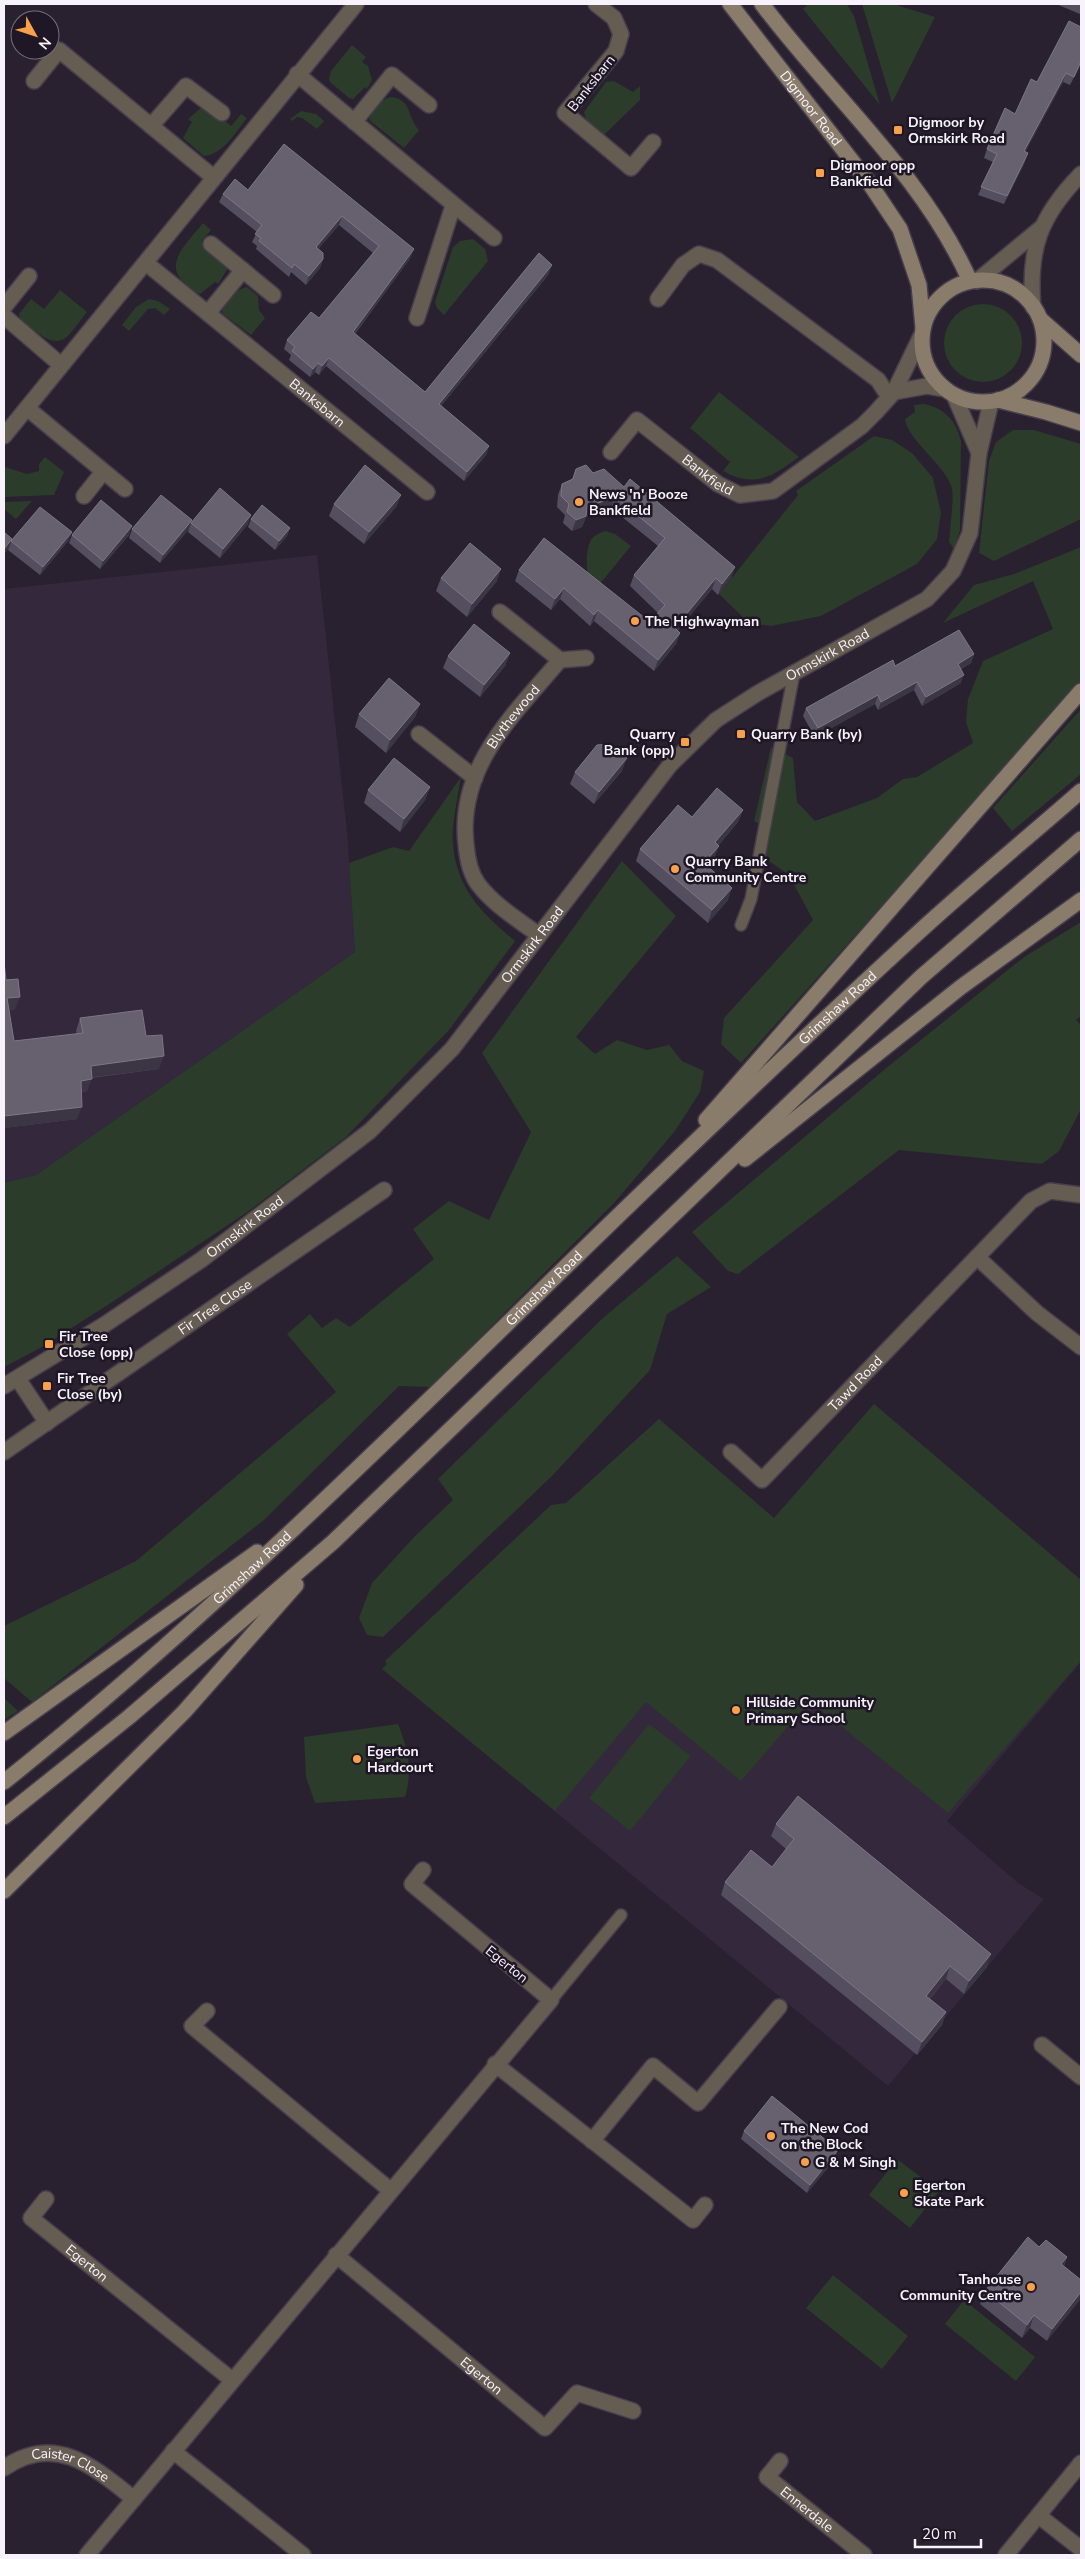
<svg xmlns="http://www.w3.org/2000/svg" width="1085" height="2559" font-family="'Nunito Sans',sans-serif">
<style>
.built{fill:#33283c}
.green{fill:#2b3c2a}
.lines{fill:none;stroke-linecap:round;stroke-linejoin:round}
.lane-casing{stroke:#463e4c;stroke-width:14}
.street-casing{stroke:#463e4c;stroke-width:18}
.secondary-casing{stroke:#463e4c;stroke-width:18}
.lane{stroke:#655d51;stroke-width:11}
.street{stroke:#655d51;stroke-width:15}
.secondary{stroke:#8a7c6a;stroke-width:15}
.wall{fill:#554e5e}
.shaded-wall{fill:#3c3544}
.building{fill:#67606f;stroke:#7d7785}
.poi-dot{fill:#f8a14a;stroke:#1f1725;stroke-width:2}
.labels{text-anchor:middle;stroke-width:5;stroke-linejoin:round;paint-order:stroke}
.street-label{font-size:14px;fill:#f7f2fc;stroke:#1f1725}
.poi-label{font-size:14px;font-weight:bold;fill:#f7f2fc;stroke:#1f1725;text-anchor:start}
</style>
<rect width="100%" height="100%" fill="#29212f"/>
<!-- built -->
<path class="built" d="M317 555 347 832 355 952 36 1175 4 1183V589Z
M874 1404 1081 1580V1662L947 1821 1018 1883 1044 1899 888 2086 382 1669 659 1419 774 1518Z"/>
<!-- green -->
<path class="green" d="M808 4H847L854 16 880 105 803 9Z
M862 4H893L935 17 892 103Z
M352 45 366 57 362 62 368 66 372 80 367 89 365 87 353 99 349 98 330 82 329 78 331 71Z
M614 81 633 92 640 86V100L603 136 587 123 584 112 606 82Z
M391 97C412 99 407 117 419 130L404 148 369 120C373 108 379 100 391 97Z
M201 108 211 109 231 126 241 114 247 118C235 133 224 154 204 156L183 138 192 122 188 119Z
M301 111 316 114 324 121 317 129 302 118 297 117 292 121 290 119Z
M203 223 211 230 201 242 224 262 227 270 218 284 215 282 200 294C193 292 189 287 184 282 162 263 190 240 203 223Z
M473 239 485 249 488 261 444 315 437 308 435 302 453 247 460 241Z
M247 287 258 296 259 310 265 318 251 335 222 313C224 302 236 289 247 287Z
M60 290 87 312C68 335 64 353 35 331 29 326 20 322 19 314L31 299 44 309Z
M149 299 158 301 170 309 164 315 155 308 148 309 129 331 122 325 136 307Z
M944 343a39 39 0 1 1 78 0a39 39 0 1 1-78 0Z
M719 392 799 457C773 476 755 489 723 471L730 462 690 428Z
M924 404C944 408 956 420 961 441L960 530 954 549 949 542C950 530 954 498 952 488 946 466 906 438 905 419L915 412 914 405Z
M1013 430H1034L1081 444V519L994 561 979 553 989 461 996 442Z
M874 436 892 440 912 453 933 478 941 513 937 539 917 564 821 616 771 626 749 623 719 594 798 495 796 491Z
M45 457 64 472 54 495 4 497 5 467 27 474 39 471V464Z
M32 501 16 519 4 509V502Z
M605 531 615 534 631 546 589 597C589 581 583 554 591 540 594 535 600 533 605 531Z
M1081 547V683L741 1063 721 1044 724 1018 813 920 789 875 765 858 768 829 754 821 771 747 793 758 797 802 815 821 877 798 903 779 917 777 973 743 966 722 968 699 983 661 1053 629 1033 581 943 623 974 585 1014 574Z
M1081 709V774L1012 831 993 808Z
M461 777C458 797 451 826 453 845 457 890 483 914 515 941L449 1030 346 1137 246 1213 120 1297 42 1347 4 1367V1183L36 1175 355 952 349 863 393 847 409 851Z
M622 861 676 916 576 1037 595 1054 617 1040 647 1050 669 1045 682 1061 704 1071 700 1092 675 1131 615 1202 431 1387 399 1386 264 1520 32 1702 4 1678V1626L136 1561 336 1392 287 1334 310 1314 322 1328 336 1318 350 1327 434 1259 413 1229 449 1201 489 1220 531 1132 482 1053Z
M1081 922V1016L1076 1020 1081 1025V1109L1059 1151 1042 1164 899 1150 738 1274 728 1271 692 1232 885 1069 1024 957Z
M677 1256 711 1287 667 1314 650 1370 553 1475 383 1637 367 1635 359 1618 372 1583 416 1535 453 1500 438 1479 604 1317Z
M874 1404 1081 1580V1661L948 1813 810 1701 741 1781 646 1702 555 1811 382 1669 387 1664 385 1661 551 1505 566 1503 659 1419 774 1518Z
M4 1698 18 1711 4 1720Z
M398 1724C408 1749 413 1770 405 1797L315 1803 306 1777 304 1737Z
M649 1724 691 1756 630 1831 589 1798Z
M897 2159 939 2191 910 2228 869 2195Z
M833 2275 908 2336 882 2369 806 2308Z
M964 2300 1035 2357 1016 2381 945 2324Z"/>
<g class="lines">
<!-- lane casing -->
<g class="lane-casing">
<path id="lane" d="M741 925 751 899 794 673
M551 2000 621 1915"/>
</g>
<!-- street casing -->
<g class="street-casing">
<g id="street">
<path d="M596 4 614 18 621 34 616 51 565 113 631 168 653 142"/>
<path d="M297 74 494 238"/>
<path d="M34 81 59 50 213 177"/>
<path d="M354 122 392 75 429 105"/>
<path d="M151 126 186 86 222 113"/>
<path d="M211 244 273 295"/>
<path id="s1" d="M146 263 427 492"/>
<path d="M977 281 1041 228"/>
<path d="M658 299 683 265 699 254 717 260 878 380 889 397"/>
<path d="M4 307 29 276"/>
<path d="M1033 307C1028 248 1040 216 1081 174"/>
<path d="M208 313 243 270"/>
<path d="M4 316 61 365"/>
<path d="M417 318 453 206"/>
<path d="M894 392 927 386 944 389"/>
<path d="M954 395 979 453"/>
<path d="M27 408 125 489"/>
<path d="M4 436 356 4"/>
<path id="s2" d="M611 452 637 420 718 484 740 495 773 491 862 426 876 412 894 392 922 334"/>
<path d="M84 496 103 472"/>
<path d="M500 612 560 660"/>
<path d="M419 734 475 778"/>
<path id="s3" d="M539 935C517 919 494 905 478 884 470 873 467 857 466 844 457 767 514 714 560 660L586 658"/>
<path d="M977 1257 1037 1313 1081 1347"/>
<path d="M18 1379 47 1423"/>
<path id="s4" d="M4 1386 104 1325 201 1260 370 1131 452 1049 670 765 716 720 758 693 927 599 953 571 970 533 979 453 991 402"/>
<path id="s5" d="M4 1452 384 1190"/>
<path id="s6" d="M731 1452 762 1480 1031 1201 1050 1191 1081 1195"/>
<path d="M207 2011 192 2026 390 2190"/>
<path d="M1042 2045 1081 2077"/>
<path d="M495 2064 693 2220 705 2205"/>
<path d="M592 2141 653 2066 698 2103 779 2007"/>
<path id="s7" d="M46 2199 31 2218 232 2380"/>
<path id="s8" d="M336 2255 545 2428 577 2393 633 2411"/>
<path d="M173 2451 303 2555"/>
<path id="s9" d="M780 2461 767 2477 864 2555"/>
<path id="s10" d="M4 2468C55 2433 93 2466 134 2499"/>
<path d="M1039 2516 1081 2549"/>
<path d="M87 2555 551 2000 412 1884 423 1870"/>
<path d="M1006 2555 1081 2463"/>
</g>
</g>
<!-- secondary casing -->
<g class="secondary-casing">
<g id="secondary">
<path id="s11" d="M730 4 870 184 900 229 919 285 923 328"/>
<path d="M762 4C831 96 923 175 970 281"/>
<circle cx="983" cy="341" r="61"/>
<path d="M1040 319 1081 355"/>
<path d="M998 400 1046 412 1081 423"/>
<path d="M706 1120 1081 691"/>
<path d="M745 1159 961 987 1081 900"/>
<path d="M4 1733 257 1552"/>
<path id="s12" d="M4 1782C232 1600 436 1391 647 1188 733 1105 821 1022 909 941 965 889 1024 841 1081 791"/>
<path d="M4 1817 129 1717 333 1542 921 977 1081 839"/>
<path d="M4 1891 184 1712 296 1585"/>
</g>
</g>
<!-- lane -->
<use href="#lane" class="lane"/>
<!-- street -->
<use href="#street" class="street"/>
<!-- secondary -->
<use href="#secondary" class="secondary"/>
</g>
<!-- wall -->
<path class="wall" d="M1056 4H1081V13L1080 14Z
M1081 27V64L1070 85 1063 82 1025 152V162L1004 204 978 195 993 162 984 158 987 149 1015 114Z
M284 144 411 257 355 334 425 392 549 274 441 406 489 446 486 455 464 481 326 366 319 375 315 372 310 377 289 360 291 355 284 349 287 340 319 318 373 253 339 225 318 249 323 259 320 268 306 285 291 272 289 277 256 249 257 246 252 242 257 232 219 202 223 194 248 190Z
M576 469 593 473 624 487 735 567 731 578 718 595 712 589 677 631 680 633 676 644 654 671 594 621 590 626 560 599 551 610 515 581 519 570 650 622 658 613 630 586 634 575 658 546 611 508 586 517 582 527 572 531 563 523 565 515 557 507 558 495 562 484 572 479Z
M401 495 396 507 364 544 329 516 334 504Z
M251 519 290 528 287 536 275 550 248 527Z
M192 520 191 523 248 524 220 558 188 532 189 529 160 563 129 538 132 529Z
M72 535H129L100 569 69 543Z
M69 540 40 575 8 550 11 541Z
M441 578 497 581 467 617 436 591Z
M510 653 505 666 480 697 443 668 448 656Z
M974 654 971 663 961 669V683L922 706 914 690 878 710 875 704 815 737 803 716 806 708 895 666Z
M420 704 415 717 386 753 355 727 359 714Z
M622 771 594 804 570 784 575 772Z
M430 787 425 800 400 832 364 803 368 790Z
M743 810 738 822 718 846 714 858 708 866 728 900 708 923 636 861 640 849 692 817Z
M6 980 15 1009 9 1010 14 1041 77 1034 76 1031 80 1018 146 1036 159 1069 91 1078 87 1091 82 1092 77 1119 4 1128Z
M776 1824 987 1967 964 1994 946 1979 930 1999 946 2012 942 2025 917 2055 721 1895 725 1882 772 1867 786 1849 771 1836Z
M744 2131 835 2159 807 2193 741 2139Z
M1039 2247 1067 2257 1064 2266 1081 2280 1047 2341 1030 2328 1022 2338 980 2304 985 2291Z"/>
<!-- shaded-wall -->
<path class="shaded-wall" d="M1081 61V64L1070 85 1074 77Z
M1066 73 1063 82 1021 160 1024 151Z
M1028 153 1025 162 1004 204 1007 196Z
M342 216 339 225 313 255 316 247Z
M414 249 411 257 350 340 353 332Z
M323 259 320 268 306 285 309 276Z
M552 265 549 274 436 412 439 404Z
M329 358 326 366 319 375 322 366Z
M318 363 315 372 310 377 313 369Z
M489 446 486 455 464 481 467 472Z
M401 495 396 507 364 544 369 532Z
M615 497 611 508 586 517 582 527 572 531 576 520 587 507Z
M251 515 248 524 220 558 223 549Z
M192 520 189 529 160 563 163 555Z
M132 526 129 535 100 569 103 561Z
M290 528 287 536 275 550 279 541Z
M72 532 69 540 40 575 43 567Z
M12 539 9 548 4 554V549Z
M735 567 731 578 718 595 722 584Z
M501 569 497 581 467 617 472 604Z
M716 578 712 589 671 639 675 628Z
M564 588 560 599 551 610 555 599Z
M598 610 594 621 590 626 594 615Z
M680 633 676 644 654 671 658 660Z
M510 653 505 666 480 697 484 685Z
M974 654 971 663 955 672 958 664Z
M964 675 961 683 922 706 926 697Z
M917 682 914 690 878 710 881 702Z
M878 695 875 704 815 737 818 728Z
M420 704 415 717 386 753 390 740Z
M627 758 622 771 594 804 599 792Z
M430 787 425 800 400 832 404 819Z
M743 810 738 822 710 855 715 842Z
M719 846 714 858 699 876 704 863Z
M732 888 728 900 708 923 712 910Z
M20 997 15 1009 4 1011 7 998Z
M164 1056 159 1069 86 1078 91 1066Z
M92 1079 87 1091 77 1093 81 1081Z
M82 1107 77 1119 4 1128V1116Z
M991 1954 987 1967 964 1994 969 1981Z
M950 1966 946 1979 922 2008 926 1996Z
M946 2012 942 2025 917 2055 922 2042Z
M838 2150 835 2159 807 2193 810 2185Z
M1067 2257 1063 2269 1061 2264Z
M1081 2292V2299L1047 2341 1052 2329Z
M1034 2315 1030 2328 1022 2338 1027 2325Z"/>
<!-- building -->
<path class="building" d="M1069 21 1081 27V61L1074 77 1066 73 1024 151 1028 153 1007 196 981 187 997 154 987 149 1005 108 1015 114 1031 79 1037 82Z
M284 144 414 249 353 332 425 392 539 253 552 265 439 404 489 446 467 472 329 358 322 366 318 363 313 369 292 351 295 347 287 340 311 312 319 318 379 246 342 216 316 247 323 253V259L309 276 294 264 292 268 259 241 261 238 255 234 262 225 223 194 235 179 248 190Z
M365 465 401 495 369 532 334 504Z
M586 465 593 473 604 469 624 487 630 479 735 567 722 584 716 578 675 628 680 633 658 660 598 610 594 615 564 588 555 599 519 570 544 538 650 622 665 605 634 575 665 538 615 497 587 507 586 516 576 520 567 512 569 504 561 496 562 484 573 479 576 469Z
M220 488 251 515 223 549 191 523Z
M161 495 192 520 163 555 132 529Z
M101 500 132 526 103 561 72 535Z
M262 505 290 528 279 541 251 519Z
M40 507 72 532 43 567 11 541Z
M4 532 12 539 4 549Z
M470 543 501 569 472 604 441 578Z
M474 624 510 653 484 685 448 656Z
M959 630 974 654 958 664 964 675 926 697 917 682 881 702 878 695 818 728 806 708 893 660 895 666Z
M389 678 420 704 390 740 359 714Z
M610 744 627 758 599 792 575 772 597 745Z
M394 758 430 787 404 819 368 790Z
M717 788 743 810 715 842 719 846 704 863 732 888 712 910 640 849 678 805 692 817Z
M4 962 6 980 18 979 20 997 7 998 14 1041 83 1033 80 1018 142 1010 146 1036 162 1035 164 1056 91 1066 92 1079 81 1081 82 1107 4 1116Z
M798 1796 991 1954 969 1981 950 1966 926 1996 946 2012 922 2042 725 1882 751 1850 772 1867 794 1839 776 1824Z
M772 2096 838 2150 810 2185 744 2131Z
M1028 2237 1039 2247 1046 2240 1067 2257 1061 2264 1081 2280V2292L1052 2329 1034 2315 1027 2325 985 2291Z"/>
<!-- markers -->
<g class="poi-dot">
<rect x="893" y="125" width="10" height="10" rx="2.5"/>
<rect x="815" y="168" width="10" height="10" rx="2.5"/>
<circle cx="579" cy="502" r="5"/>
<circle cx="635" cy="621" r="5"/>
<rect x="736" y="729" width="10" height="10" rx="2.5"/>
<rect x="680" y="737" width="10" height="10" rx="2.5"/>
<circle cx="675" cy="869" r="5"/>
<rect x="44" y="1339" width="10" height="10" rx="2.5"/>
<rect x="42" y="1381" width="10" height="10" rx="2.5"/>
<circle cx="736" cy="1710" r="5"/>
<circle cx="357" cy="1759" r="5"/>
<circle cx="771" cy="2136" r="5"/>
<circle cx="805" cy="2162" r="5"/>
<circle cx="904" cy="2193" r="5"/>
<circle cx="1031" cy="2287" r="5"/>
</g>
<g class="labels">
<!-- street labels -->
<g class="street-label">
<text transform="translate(591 83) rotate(-52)" y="5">Banksbarn</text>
<text dy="5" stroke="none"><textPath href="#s11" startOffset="132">Digmoor Road</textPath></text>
<text dy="5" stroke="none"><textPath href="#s1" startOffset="221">Banksbarn</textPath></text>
<text dy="5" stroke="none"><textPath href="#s2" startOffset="131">Bankfield</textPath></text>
<text dy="5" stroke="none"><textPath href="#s4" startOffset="1114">Ormskirk Road</textPath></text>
<text dy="5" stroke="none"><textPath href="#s3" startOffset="262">Blythewood</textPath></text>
<text dy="5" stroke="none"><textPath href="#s4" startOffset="694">Ormskirk Road</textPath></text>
<text dy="5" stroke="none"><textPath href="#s12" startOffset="1138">Grimshaw Road</textPath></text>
<text dy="5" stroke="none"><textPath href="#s4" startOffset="289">Ormskirk Road</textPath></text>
<text dy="5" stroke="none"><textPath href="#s12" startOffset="732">Grimshaw Road</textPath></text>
<text dy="5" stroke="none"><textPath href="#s5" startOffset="256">Fir Tree Close</textPath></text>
<text dy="5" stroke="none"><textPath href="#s6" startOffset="176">Tawd Road</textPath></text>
<text dy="5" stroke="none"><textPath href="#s12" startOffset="328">Grimshaw Road</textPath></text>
<text transform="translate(507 1964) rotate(39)" y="5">Egerton</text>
<text dy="5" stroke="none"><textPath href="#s7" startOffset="96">Egerton</textPath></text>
<text dy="5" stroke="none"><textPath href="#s8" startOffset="189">Egerton</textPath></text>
<text dy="5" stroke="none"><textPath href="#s10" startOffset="72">Caister Close</textPath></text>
<text dy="5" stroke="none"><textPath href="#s9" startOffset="72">Ennerdale</textPath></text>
</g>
<!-- poi labels -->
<g class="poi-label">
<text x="908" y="127">Digmoor by<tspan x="908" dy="16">Ormskirk Road</tspan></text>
<text x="830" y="170">Digmoor opp<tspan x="830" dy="16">Bankfield</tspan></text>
<text x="589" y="499">News 'n' Booze<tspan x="589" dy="16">Bankfield</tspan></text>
<text x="645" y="626">The Highwayman</text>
<text x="675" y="739" text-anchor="end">Quarry<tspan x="675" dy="16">Bank (opp)</tspan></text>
<text x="751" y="739">Quarry Bank (by)</text>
<text x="685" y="866">Quarry Bank<tspan x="685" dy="16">Community Centre</tspan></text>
<text x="59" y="1341">Fir Tree<tspan x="59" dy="16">Close (opp)</tspan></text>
<text x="57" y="1383">Fir Tree<tspan x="57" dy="16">Close (by)</tspan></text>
<text x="746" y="1707">Hillside Community<tspan x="746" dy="16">Primary School</tspan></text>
<text x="367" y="1756">Egerton<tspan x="367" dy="16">Hardcourt</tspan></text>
<text x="781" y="2133">The New Cod<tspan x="781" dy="16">on the Block</tspan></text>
<text x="815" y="2167">G &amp; M Singh</text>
<text x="914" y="2190">Egerton<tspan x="914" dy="16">Skate Park</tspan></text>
<text x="1021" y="2284" text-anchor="end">Tanhouse<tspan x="1021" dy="16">Community Centre</tspan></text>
</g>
</g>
<!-- border -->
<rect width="1085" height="2559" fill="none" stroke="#f7f2fc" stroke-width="10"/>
<!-- north arrow -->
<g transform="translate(35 35) rotate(130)"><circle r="24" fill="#1f1725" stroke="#756f7b"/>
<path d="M0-4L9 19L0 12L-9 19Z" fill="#f8a14a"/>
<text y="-8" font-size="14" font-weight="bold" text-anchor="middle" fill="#f7f2fc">N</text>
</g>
<!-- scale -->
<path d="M915 2539v8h66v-8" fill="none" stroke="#f7f2fc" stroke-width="2.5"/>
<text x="922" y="2539" font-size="15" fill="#f7f2fc" stroke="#1f1725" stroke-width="4" paint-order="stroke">20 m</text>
</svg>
